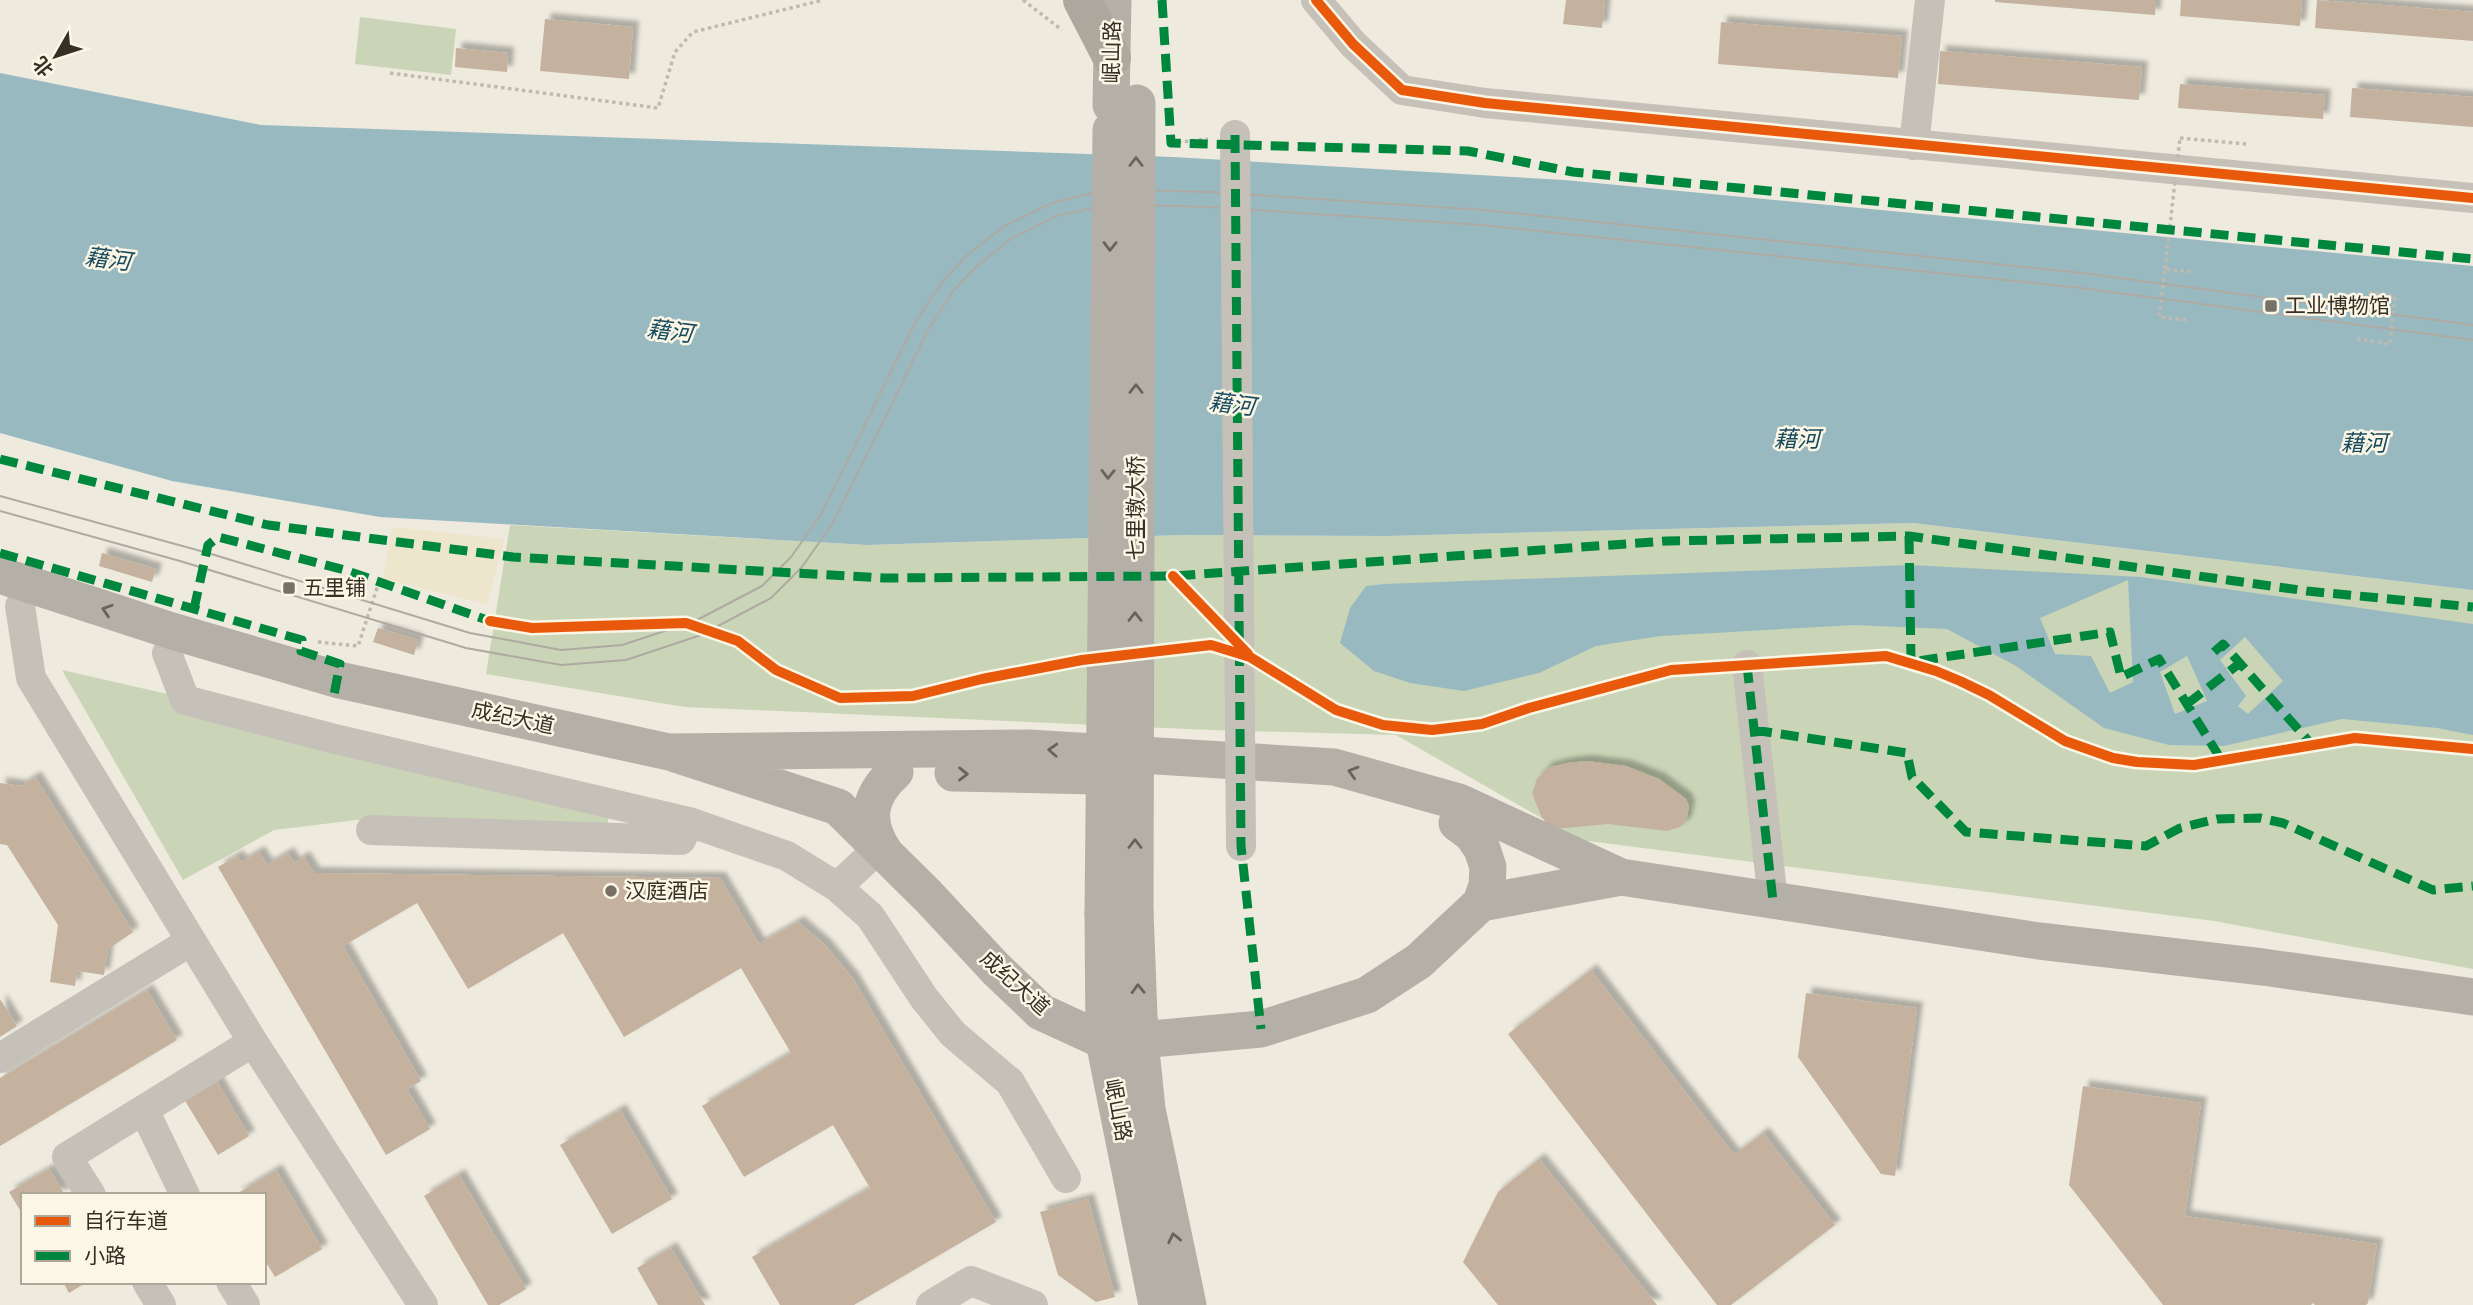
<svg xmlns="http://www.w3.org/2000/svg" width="2473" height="1305" font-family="'Titillium Web','Noto Sans SC',sans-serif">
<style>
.green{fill:#cad5b7}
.plaza{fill:#eee6cc}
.water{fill:#99b9c1;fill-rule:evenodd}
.building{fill:#c4b19e;filter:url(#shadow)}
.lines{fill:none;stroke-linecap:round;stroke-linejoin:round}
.path{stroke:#bfbab0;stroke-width:3.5;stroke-dasharray:3.5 3.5;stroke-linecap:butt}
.minor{stroke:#c6c1b8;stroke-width:30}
.major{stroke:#b5b0a7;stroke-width:37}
.highway{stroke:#ada89e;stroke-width:38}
.tram{stroke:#aeaaa2;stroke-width:2}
.path-bridge{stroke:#bfbab0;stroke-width:3.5;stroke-dasharray:3.5 3.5;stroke-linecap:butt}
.minor-bridge{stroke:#c6c1b8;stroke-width:30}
.major-bridge{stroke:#b5b0a7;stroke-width:37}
.quiet{stroke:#00873e;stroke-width:9;stroke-dasharray:18 9;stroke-linecap:butt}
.cycleway-casing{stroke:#fbf6e5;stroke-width:15}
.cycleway{stroke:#e8590c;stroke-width:10}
.oneway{stroke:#69635a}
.poi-dot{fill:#777066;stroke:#fbf6e5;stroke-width:2.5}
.labels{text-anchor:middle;stroke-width:5;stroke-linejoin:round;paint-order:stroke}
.street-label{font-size:21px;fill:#372f26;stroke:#fbf6e5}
.poi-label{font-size:21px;fill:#372f26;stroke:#fbf6e5;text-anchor:start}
.water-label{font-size:23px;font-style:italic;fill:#174a5d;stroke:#fbf6e5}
</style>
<defs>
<filter id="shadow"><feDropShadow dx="6" dy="-6" stdDeviation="2" flood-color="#0004"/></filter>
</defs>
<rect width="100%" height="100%" fill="#eeeade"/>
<!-- green -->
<path class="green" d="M360 17 456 29 451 75 355 64Z
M1913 523 2473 590V969L2214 921 1580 840 1396 735 1211 730 685 707 486 674 510 525 867 545 1183 535 1387 536Z
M62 670 613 796 606 831 357 820 274 830 183 880Z"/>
<!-- plaza -->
<path class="plaza" d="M392 527 505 539 487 604 383 579Z"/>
<!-- water -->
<path class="water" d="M0 73 261 125 1173 157 1564 180 2473 266V590L1913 523 1387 536 1183 535 867 545 380 517 172 481 0 433Z
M1910 565 2141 577 2473 624V735L2437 728 2342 719 2224 746 2169 745 2104 728 2016 666 1947 629 1853 625 1661 636 1596 646 1539 673 1464 691 1410 683 1374 671 1340 643 1350 608 1366 586 1384 584ZM2128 580 2133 682 2110 693 2091 656 2055 654 2040 618ZM2245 637 2283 681 2248 714 2238 706 2246 696 2220 660ZM2187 656 2207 701 2175 714 2160 672Z"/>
<!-- building -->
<path class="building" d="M1566 0H1605L1602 28 1563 24Z
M1995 0H2156L2155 15 1995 2Z
M2181 0H2302L2300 26 2180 16Z
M2317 0 2473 12V41L2315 28Z
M545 19 633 27 629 79 540 71Z
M1721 22 1902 36 1898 78 1718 64Z
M456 48 508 53 507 72 455 67Z
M1940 51 2142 67 2139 100 1938 84Z
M2180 84 2325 95 2323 119 2178 108Z
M2352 88 2473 97V127L2350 117Z
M102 553 156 569 152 582 99 566Z
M378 628 418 640 414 655 373 642Z
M1587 761 1626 766 1659 779 1686 799 1689 806 1686 822 1680 827 1667 831 1608 824 1555 829 1547 824 1541 816 1532 793 1537 779 1547 768 1567 763Z
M35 777 133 932 108 949 104 975 77 971 75 986 50 982 58 925 7 845 0 844V783L21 786Z
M259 852 267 865 288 853 294 863 304 857 314 873 720 878 759 944 798 922 825 945 853 979 996 1222 854 1305H780L752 1257 870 1188 833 1125 744 1177 702 1106 791 1053 741 968 624 1037 563 933 468 989 417 903 343 946 421 1081 407 1089 430 1129 386 1155 218 867 237 856 241 862Z
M1591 970 1734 1155 1763 1133 1835 1225 1731 1305H1717L1508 1034Z
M147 990 177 1040 0 1146V1078Z
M1806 993 1917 1008 1895 1176 1881 1174 1798 1057Z
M0 999 17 1026 0 1037Z
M216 1080 249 1136 218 1155 184 1099Z
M2083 1086 2201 1103 2185 1216 2377 1244 2368 1303 2366 1305H2315L2313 1303 2311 1305H2163L2069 1185Z
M620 1110 672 1199 612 1234 560 1145Z
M1539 1159 1657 1305H1498L1463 1262 1498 1192Z
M49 1169 65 1195H23V1215L9 1192Z
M276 1170 322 1249 275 1277 264 1259V1195H235Z
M459 1175 526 1289 499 1305H488L424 1196Z
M1088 1199 1115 1297 1096 1302 1058 1275 1040 1212Z
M671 1248 705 1305H658L637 1268Z
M63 1282H87L69 1293Z"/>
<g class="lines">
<!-- path -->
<path class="path" d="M1023 0 1062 30
M390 73 658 108 675 52 693 32 823 0
M2180 138 2246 144
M1171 143 1208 139
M2186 320 2159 317 2165 269 2194 272
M2357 339 2390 344 2395 296 2365 292
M318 642 358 646 379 582"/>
<!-- minor -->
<path class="minor" d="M1316 0 1353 44 1402 90 1485 103 2473 198
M1914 145 1930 0
M20 606 31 678 253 1042 423 1305
M167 653 185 700 331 738 689 822 787 856 837 887 870 916 924 998 953 1034 1010 1082 1066 1178
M1747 665 1773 901
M371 830 681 840 689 822
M837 887 865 861
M0 1058 191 941
M144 1110 185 1195
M91 1195 67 1157 253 1042
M147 1282 161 1305
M231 1282 245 1305
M931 1305 971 1281 1033 1305"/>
<!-- major -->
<path class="major" d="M1111 105 1113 0
M0 575 172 631 339 680 669 752 838 807 928 896 996 969 1041 1012 1104 1041
M669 752 1029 748 1334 767 1459 802 1621 877 2039 941 2263 967 2473 997
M953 773 1097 776
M885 853C864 822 868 796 895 772
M1481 903 1621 877
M1135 912 1140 1040 1147 1109 1188 1305
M1103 913 1104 1041 1157 1305
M1140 1040 1261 1029 1367 995 1419 961 1481 903 1487 885 1488 867 1482 849 1472 834 1457 823"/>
<!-- highway -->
<path class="highway" d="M1082 0 1112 58"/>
<!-- tram -->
<path class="tram" d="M0 496 208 553 470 633 561 650 622 645 695 621 762 586 791 557 820 516 916 321 943 281 966 256 1003 227 1052 203 1107 189 1210 192 1484 210 2082 273 2473 325
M0 511 180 561 466 648 561 665 626 660 701 635 771 598 802 567 833 523 929 328 954 290 976 267 1011 239 1057 216 1109 204 1210 207 1482 225 2081 288 2473 340"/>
<!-- path-bridge -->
<path class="path-bridge" d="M2165 269 2180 138"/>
<!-- minor-bridge -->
<path class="minor-bridge" d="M1235 135 1241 846"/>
<!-- major-bridge -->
<path class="major-bridge" d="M1135 912 1137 103
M1103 913 1111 130"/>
<!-- quiet -->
<path class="quiet" d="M1162 0 1171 143 1468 151 1573 172 2473 259
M1235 135 1241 846 1261 1029
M0 459 268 525 513 557 884 578 1173 576 1667 541 1909 536 2307 591 2473 607
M1909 536 1911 662 2110 632 2121 677 2159 659 2222 761
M0 553 302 640 301 651 340 664 333 700
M194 609 208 545 218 537 345 570 490 621
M2214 652 2223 644 2312 745
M1747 665 1773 901
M2187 704 2240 663
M1754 730 1907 753 1912 777 1966 832 2146 846 2180 828 2217 819 2260 818 2283 823 2433 890 2473 886"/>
<!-- cycleway casing -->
<g class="cycleway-casing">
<path id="cycleway" d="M1316 0 1353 44 1402 90 1485 103 2473 198
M1173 576 1248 654
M490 621 532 628 686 623 738 641 776 670 840 698 913 696 982 679 1082 660 1211 645 1250 657 1336 710 1383 725 1432 730 1482 724 1529 708 1671 670 1886 656 1936 671 1960 681 1989 695 2065 741 2113 758 2137 762 2194 765 2355 738 2473 749"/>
</g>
<!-- cycleway -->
<use href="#cycleway" class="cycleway"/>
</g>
<!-- one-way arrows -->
<defs><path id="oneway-chevron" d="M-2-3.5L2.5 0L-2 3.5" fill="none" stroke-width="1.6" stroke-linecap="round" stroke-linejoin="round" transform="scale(1.75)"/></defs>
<g class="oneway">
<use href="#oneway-chevron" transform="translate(1136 162) rotate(-90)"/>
<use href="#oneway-chevron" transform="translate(1110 246) rotate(91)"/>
<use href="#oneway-chevron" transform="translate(1136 389) rotate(-90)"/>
<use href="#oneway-chevron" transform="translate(1108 474) rotate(91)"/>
<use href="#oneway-chevron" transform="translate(107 610) rotate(-162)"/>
<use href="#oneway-chevron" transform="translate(1135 617) rotate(-90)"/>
<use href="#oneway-chevron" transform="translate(1053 750) rotate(-177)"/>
<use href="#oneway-chevron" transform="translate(1353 772) rotate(-164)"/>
<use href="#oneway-chevron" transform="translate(963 774) rotate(1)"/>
<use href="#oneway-chevron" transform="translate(1135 844) rotate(-90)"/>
<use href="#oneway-chevron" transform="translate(1138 989) rotate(-92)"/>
<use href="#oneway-chevron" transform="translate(1174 1238) rotate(-102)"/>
</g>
<!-- markers -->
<g class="poi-dot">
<rect x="2264" y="299" width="14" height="14" rx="3.5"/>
<rect x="282" y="581" width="14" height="14" rx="3.5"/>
<circle cx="611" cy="891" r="7"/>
</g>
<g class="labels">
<!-- street labels -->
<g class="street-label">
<text transform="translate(1112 52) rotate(-89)" y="7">岷山路</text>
<text transform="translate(1136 508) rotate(-90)" y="7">七里墩大桥</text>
<text transform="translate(513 718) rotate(12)" y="7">成纪大道</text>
<text transform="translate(1015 983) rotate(42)" y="7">成纪大道</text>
<text transform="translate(1118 1110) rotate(79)" y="7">岷山路</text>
</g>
<!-- poi labels -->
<g class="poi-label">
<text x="2285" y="313">工业博物馆</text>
<text x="303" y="595">五里铺</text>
<text x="625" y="898">汉庭酒店</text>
</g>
<!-- water labels -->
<g class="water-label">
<text transform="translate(108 259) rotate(7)" y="8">藉河</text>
<text transform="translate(670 331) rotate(7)" y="8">藉河</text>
<text transform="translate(1232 404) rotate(7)" y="8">藉河</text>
<text x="1797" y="447">藉河</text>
<text x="2364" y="451">藉河</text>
</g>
</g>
<!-- legend -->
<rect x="21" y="1193" width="245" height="91" fill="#fbf6e5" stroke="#ada699" stroke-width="2"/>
<rect x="35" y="1216" width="35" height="10" fill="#e8590c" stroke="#ada699" stroke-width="2"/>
<text x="84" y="1228" font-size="21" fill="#372f26">自行车道</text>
<rect x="35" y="1251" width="35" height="10" fill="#00873e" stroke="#ada699" stroke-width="2"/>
<text x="84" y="1263" font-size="21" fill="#372f26">小路</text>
<!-- north arrow -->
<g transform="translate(56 56) rotate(231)" stroke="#fbf6e5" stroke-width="5" paint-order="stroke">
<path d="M0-5L12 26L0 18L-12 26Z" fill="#372f26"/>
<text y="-10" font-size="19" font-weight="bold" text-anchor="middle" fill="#372f26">北</text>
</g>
</svg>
